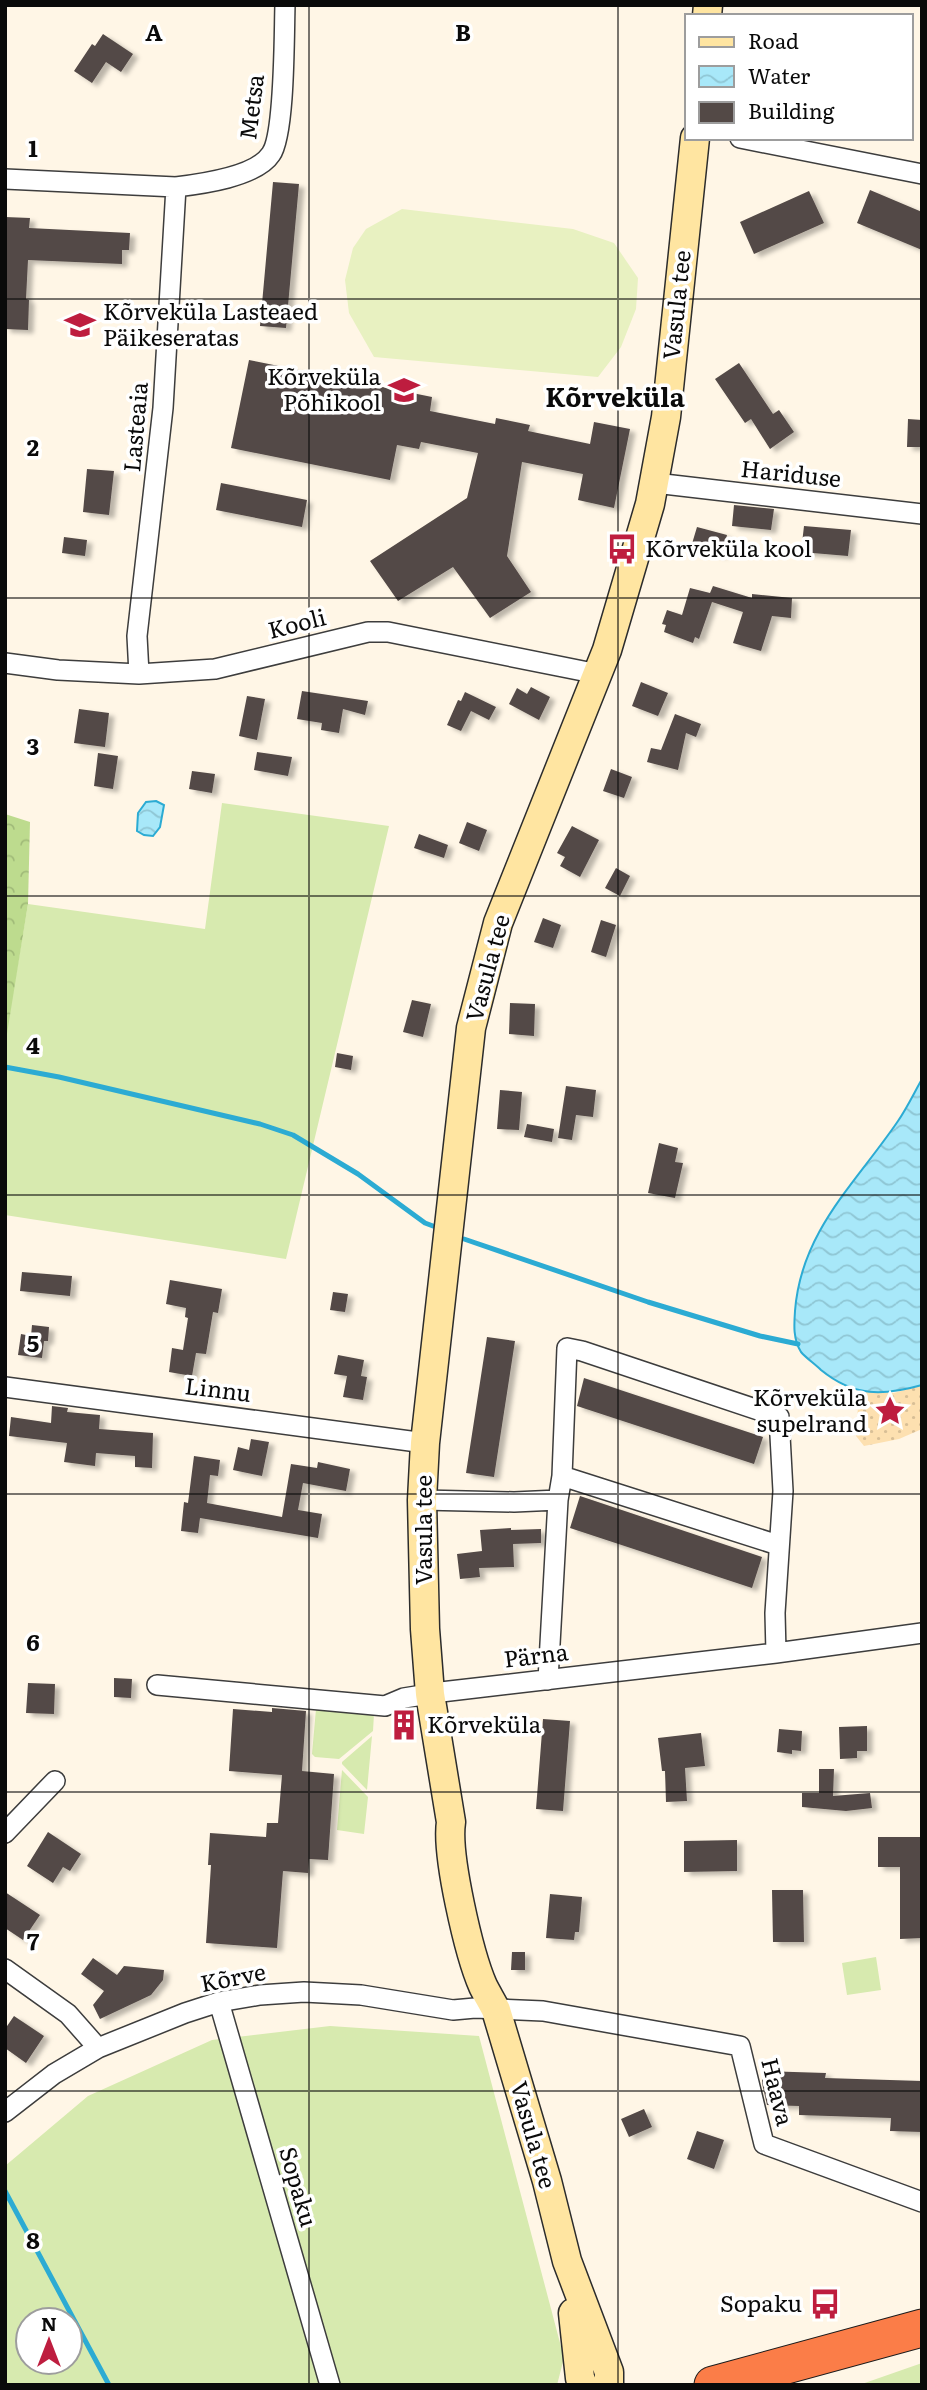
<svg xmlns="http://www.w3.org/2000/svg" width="927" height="2390" font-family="Literata,serif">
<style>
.grass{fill:#d7eaaf;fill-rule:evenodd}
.forest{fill:url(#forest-crowns)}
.sand{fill:url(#sand-dots)}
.pitch{fill:#e8f1c1}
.water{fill:url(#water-waves);stroke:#2cabd3;stroke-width:2}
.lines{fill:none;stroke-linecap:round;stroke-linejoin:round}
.stream{stroke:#2cabd3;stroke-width:5}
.building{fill:#534946;filter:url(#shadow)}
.street-casing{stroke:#3d3d3d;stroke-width:22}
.secondary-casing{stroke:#2c2c2c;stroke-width:31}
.highway-casing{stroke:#1b1b1b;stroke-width:39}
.street{stroke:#fff;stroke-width:19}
.secondary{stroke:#ffe5a1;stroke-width:28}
.highway{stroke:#fb7d48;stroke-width:37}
.grid{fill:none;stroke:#0a0a0a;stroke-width:2;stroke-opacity:0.55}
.labels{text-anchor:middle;stroke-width:7;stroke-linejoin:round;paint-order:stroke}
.street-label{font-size:23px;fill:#0a0a0a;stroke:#fff}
.poi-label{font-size:23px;fill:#0a0a0a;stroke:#fff;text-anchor:start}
.quarter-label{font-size:26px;font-weight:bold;fill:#0a0a0a;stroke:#fff}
.grid-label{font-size:23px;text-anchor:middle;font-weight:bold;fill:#0a0a0a;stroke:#fff;stroke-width:7;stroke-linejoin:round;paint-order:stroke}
</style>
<defs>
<pattern id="forest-crowns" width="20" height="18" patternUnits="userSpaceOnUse" patternTransform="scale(1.75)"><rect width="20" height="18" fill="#bddb8e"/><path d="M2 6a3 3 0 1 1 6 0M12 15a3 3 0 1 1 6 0" fill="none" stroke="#a1bb79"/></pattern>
<pattern id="sand-dots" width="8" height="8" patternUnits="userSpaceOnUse" patternTransform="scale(1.75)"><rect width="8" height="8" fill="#fde0b0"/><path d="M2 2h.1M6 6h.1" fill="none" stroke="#d8bf96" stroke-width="1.8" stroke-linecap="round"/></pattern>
<pattern id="water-waves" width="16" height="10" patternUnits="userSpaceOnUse" patternTransform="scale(1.75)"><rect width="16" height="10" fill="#a8e8f9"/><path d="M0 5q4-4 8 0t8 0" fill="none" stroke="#8fc6d4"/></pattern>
<filter id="shadow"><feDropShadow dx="5.5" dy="3.5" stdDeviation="2" flood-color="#0004"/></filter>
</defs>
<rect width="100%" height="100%" fill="#fff6e6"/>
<!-- grass -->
<path class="grass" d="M222 803 389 826 286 1259 5 1215V1040L28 904 205 929Z
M316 1709 374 1714 373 1731 339 1759 315 1757 312 1754Z
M372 1736 367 1790 342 1764V1762Z
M342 1770 368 1797 364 1834 337 1830Z
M876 1957 881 1990 847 1995 842 1963Z
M330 2026 479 2036 564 2358 557 2385H5V2166L88 2096 212 2040ZM28 2320H70V2362H28Z
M922 2363V2385H859Z"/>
<!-- forest -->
<path class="forest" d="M5 814 30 822 28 904 6 1040Z"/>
<!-- sand -->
<path class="sand" d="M922 1385V1429L899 1439 864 1446 856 1436 859 1391 894 1393Z"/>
<!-- pitch -->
<path class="pitch" d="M402 209 573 229 614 243 638 278 636 309 621 347 598 377 374 357 349 313 345 280 353 248 366 229Z"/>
<!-- water -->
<path class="water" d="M156 801 164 805 160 827 153 836 144 835 137 831 138 813 146 802Z
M922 1079V1385C883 1396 854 1397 821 1370 815 1364 806 1358 801 1352 793 1339 794 1325 795 1311 801 1231 856 1183 898 1121 907 1108 914 1093 922 1079Z"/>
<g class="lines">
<!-- stream -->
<path class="stream" d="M5 1067 59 1077 260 1124 293 1135 358 1174 425 1223 433 1226
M464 1239 648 1302 760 1336 798 1344
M5 2191 109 2385"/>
</g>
<!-- building -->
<path class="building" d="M103 34 133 54 121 72 106 62 92 83 74 71 92 44 95 46Z
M273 182 299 184 286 328 260 326Z
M870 190 922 212V250L857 223Z
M809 191 824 223 754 254 740 222Z
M5 217 30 218 29 228 130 233 129 250H122V264L28 260 26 299 29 300 28 330 5 329Z
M249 360 432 397 430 411 495 424 496 418 530 425 528 431 590 444 594 422 630 429 614 508 578 500 583 474 522 462 507 556 531 592 490 618 453 567 398 601 370 561 467 498 478 453 421 442 419 449 397 445 390 480 231 448Z
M739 363 773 414 779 410 794 432 770 449 751 419 745 423 715 379Z
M908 419 922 420V447H907Z
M87 469 114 471 109 515 83 512Z
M221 483 307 500 302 527 216 510Z
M734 505 774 509 771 530 732 526Z
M804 526 851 530 848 556 801 552Z
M697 527 727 535 722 555 691 547Z
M64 537 87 540 85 556 62 553Z
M713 586 752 598V594L792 598 791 618 772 616 761 651 733 643 743 612 712 602 699 639 695 637 693 643 664 632 666 625 662 624 667 610 682 615 690 588 710 593Z
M641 682 668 693 658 716 632 706Z
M531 687 550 697 539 720 509 704 517 688 527 694Z
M302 691 368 701 365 715 343 709 339 733 321 730 322 723 297 719Z
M465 692 496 707 489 720 471 711 461 731 447 725 458 700 461 701Z
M247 696 265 699 257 740 239 736Z
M79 709 109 713 105 747 74 743Z
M675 714 701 724 696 737 686 733 678 770 647 762 651 748 661 750Z
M257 752 292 757 288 776 254 770Z
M98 753 118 756 113 789 94 786Z
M611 769 632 777 624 798 603 791Z
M192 771 215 774 212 793 189 789Z
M467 822 487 830 479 851 459 843Z
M572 826 599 840 580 877 560 866 565 857 557 853Z
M419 834 448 845 444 858 414 848Z
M616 868 630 876 620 896 605 888Z
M543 918 561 925 553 948 534 942Z
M601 920 616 925 606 957 591 952Z
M412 1000 431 1004 423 1037 403 1032Z
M510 1003 535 1004 534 1036 509 1034Z
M337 1053 353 1056 351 1070 335 1067Z
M566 1086 596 1090 593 1117 576 1115 572 1140 558 1138Z
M500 1090 522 1092 519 1130 497 1129Z
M527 1124 554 1129 552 1142 524 1137Z
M659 1143 678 1148 675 1162 683 1163 675 1198 648 1193Z
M22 1272 72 1276 70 1296 20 1291Z
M170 1280 222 1289 218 1313 213 1312 206 1354 196 1353 192 1376 169 1372 172 1348 183 1350 188 1318 185 1317 186 1308 166 1304Z
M333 1292 348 1294 345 1312 330 1310Z
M32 1325 49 1327 48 1341H44L42 1358 18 1355 21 1334 31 1336Z
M487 1337 515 1341 494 1477 466 1473Z
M338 1355 364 1360 361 1376 367 1377 363 1400 343 1397 347 1376 334 1374Z
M584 1378 763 1437 754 1464 577 1406Z
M52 1406 68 1408 67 1412 100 1415 99 1429 153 1433 152 1468 135 1467V1456L96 1453 95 1466 64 1462 67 1443 9 1436 11 1417 51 1423Z
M251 1439 269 1442 262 1476 233 1470 238 1447 249 1450Z
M194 1456 220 1460 218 1476 210 1475 207 1503 282 1517 291 1464 317 1468 318 1462 350 1469 346 1491 303 1483 298 1510 322 1514 318 1538 200 1518 198 1533 181 1531 184 1502 188 1503Z
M580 1496 762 1557 752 1588 570 1528Z
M511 1528V1530L541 1529V1543L513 1544 514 1567 479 1568 480 1577 460 1579 457 1554 482 1551 480 1530Z
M114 1678 132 1679 131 1698 114 1697Z
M28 1683 55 1684 54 1714 26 1713Z
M272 1708 306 1711 302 1771 334 1774 328 1860 309 1859 308 1873 283 1871 277 1948 206 1943 211 1865H208L210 1833 266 1837 267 1823H278L282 1775 229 1771 233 1709 272 1712Z
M543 1719 570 1721 563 1811 536 1809Z
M867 1726V1751H857V1758L840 1759 839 1727Z
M779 1729 802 1731 801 1751 792 1750V1754L777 1752Z
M701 1733 705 1766 685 1768 687 1801 666 1802 665 1771H662L658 1738Z
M819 1769H834L833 1796 870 1793 872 1808 846 1811 802 1807V1793H819Z
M48 1832 81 1854 70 1871 63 1867 53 1883 27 1866Z
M878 1837H922V1938L900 1939V1867H878Z
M737 1840V1871L684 1872V1841Z
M772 1890H803L804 1942H773Z
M5 1892 40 1915 23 1940 5 1928Z
M550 1894 582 1897 579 1932H575L574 1940 546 1938Z
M512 1952H525V1970H511Z
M93 1958 117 1975 124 1966 164 1970 163 1980 151 1995 100 2019 93 2005 104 1991 81 1974Z
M14 2016 44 2036 26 2063 5 2048V2029Z
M762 2071 826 2073 825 2078 922 2081V2132L890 2131 891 2118 799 2115V2106L767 2105 762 2083Z
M644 2109 652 2127 629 2137 621 2119Z
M697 2131 724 2140 714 2169 687 2159Z"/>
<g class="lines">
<!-- street casing -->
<g class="street-casing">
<path id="street" d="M740 138 922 174
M5 179 176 187 163 408 137 636 139 674
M176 187C201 184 256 177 271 154 285 134 284 35 285 5
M655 483 922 514
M5 663 58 670 139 674 215 669 368 632H388L598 674
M5 1387 425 1443
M562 1476 778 1545
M422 1500 514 1502 558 1500 562 1476 567 1348 582 1351 779 1417 783 1491 775 1613 776 1653
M548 1680 558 1500
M157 1685 385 1706 404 1698 441 1692 776 1653 922 1633
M5 1833 55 1781
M5 1969 68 2014 98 2048
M219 2002 330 2385
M5 2112 54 2074 98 2048 185 2013 219 2002 260 1995 304 1992 361 1995 453 2010 475 2008 543 2011 740 2046 764 2144 922 2202"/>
</g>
<!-- secondary casing -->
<g class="secondary-casing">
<path id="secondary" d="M707 16 708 5
M573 2313 580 2378 583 2385
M609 2385V2372L567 2261 547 2181 496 2010C492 2002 487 1994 483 1986 469 1954 446 1855 451 1822L430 1694 425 1629 422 1500 425 1443 471 1028 498 923 607 650 650 504 666 417 695 138"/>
</g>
<!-- highway casing -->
<g class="highway-casing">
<path id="highway" d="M713 2385 922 2328"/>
</g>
<!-- street -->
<use href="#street" class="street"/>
<!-- secondary -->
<use href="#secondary" class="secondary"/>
<!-- highway -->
<use href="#highway" class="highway"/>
</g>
<!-- grid -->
<path class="grid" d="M309 5V2385M618 5V2385M5 299H922M5 598H922M5 896H922M5 1195H922M5 1494H922M5 1792H922M5 2091H922"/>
<!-- icons -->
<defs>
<g id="school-bare" transform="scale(2.415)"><path d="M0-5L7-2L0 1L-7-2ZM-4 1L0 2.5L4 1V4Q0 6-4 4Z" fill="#be1d3f" stroke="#fff" stroke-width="2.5" paint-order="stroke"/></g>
<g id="bus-bare" transform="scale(2.415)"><path d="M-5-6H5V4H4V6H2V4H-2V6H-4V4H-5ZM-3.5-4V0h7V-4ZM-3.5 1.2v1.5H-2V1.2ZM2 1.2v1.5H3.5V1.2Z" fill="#be1d3f" stroke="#fff" stroke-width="2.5" paint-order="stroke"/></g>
<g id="sight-bare" transform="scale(2.415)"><path d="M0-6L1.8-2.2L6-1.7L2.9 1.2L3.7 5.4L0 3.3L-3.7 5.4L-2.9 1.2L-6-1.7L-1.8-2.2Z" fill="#be1d3f" stroke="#fff" stroke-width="2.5" paint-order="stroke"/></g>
<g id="building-bare" transform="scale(2.415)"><path d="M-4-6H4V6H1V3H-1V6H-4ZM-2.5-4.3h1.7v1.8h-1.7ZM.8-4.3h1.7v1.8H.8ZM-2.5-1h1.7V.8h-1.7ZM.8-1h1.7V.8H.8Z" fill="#be1d3f" stroke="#fff" stroke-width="2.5" paint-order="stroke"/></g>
</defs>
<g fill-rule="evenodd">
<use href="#school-bare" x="80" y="325"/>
<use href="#school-bare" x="404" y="390"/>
<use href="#bus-bare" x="622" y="549"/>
<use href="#sight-bare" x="890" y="1411"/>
<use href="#building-bare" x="404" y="1725"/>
<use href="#bus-bare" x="825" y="2304"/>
</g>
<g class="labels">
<!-- street labels -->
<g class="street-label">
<text transform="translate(252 107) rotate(-83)" y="8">Metsa</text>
<text transform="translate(677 305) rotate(-84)" y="8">Vasula tee</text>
<text transform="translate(136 427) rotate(-85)" y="8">Lasteaia</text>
<text transform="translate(791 474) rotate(6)" y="8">Hariduse</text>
<text transform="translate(297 624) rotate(-14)" y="8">Kooli</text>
<text transform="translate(488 968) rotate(-75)" y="8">Vasula tee</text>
<text transform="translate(218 1390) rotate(7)" y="8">Linnu</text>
<text transform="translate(424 1530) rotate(-90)" y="8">Vasula tee</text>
<text transform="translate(536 1656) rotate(-7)" y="8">Pärna</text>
<text transform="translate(233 1978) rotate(-11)" y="8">Kõrve</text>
<text transform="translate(777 2092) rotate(76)" y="8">Haava</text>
<text transform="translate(533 2135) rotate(74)" y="8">Vasula tee</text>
<text transform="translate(298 2187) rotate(74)" y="8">Sopaku</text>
</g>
<!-- poi labels -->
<g class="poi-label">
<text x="103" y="320">Kõrveküla Lasteaed<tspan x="103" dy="26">Päikeseratas</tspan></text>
<text x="381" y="385" text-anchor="end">Kõrveküla<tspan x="381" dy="26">Põhikool</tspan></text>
<text x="645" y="557">Kõrveküla kool</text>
<text x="867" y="1406" text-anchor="end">Kõrveküla<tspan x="867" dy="26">supelrand</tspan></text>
<text x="427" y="1733">Kõrveküla</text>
<text x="802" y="2312" text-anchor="end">Sopaku</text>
</g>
<!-- quarter labels -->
<g class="quarter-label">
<text x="615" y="407">Kõrveküla</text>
</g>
</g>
<g class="grid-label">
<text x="154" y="41">A</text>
<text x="463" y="41">B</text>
<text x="33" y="157">1</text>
<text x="33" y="456">2</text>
<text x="33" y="755">3</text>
<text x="33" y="1054">4</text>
<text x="33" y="1352">5</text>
<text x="33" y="1651">6</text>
<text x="33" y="1950">7</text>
<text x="33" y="2249">8</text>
</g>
<!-- border -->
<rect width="927" height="2390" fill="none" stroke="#0a0a0a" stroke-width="14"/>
<!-- legend -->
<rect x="685" y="14" width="228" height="126" fill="#ffffff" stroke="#9d9d9d" stroke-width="2"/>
<rect x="699" y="37" width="35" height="10" fill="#ffe5a1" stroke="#9d9d9d" stroke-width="2"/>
<text x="748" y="49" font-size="21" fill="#0a0a0a">Road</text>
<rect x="699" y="66" width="35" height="21" fill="url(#water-waves)" stroke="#9d9d9d" stroke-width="2"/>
<text x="748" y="84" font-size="21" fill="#0a0a0a">Water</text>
<rect x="699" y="102" width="35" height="21" fill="#534946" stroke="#9d9d9d" stroke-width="2"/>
<text x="748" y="119" font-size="21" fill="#0a0a0a">Building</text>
<!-- north arrow -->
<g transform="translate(49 2341)"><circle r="33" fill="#ffffff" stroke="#9d9d9d" stroke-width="2"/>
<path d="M0-5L12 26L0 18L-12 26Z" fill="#be1d3f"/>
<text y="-10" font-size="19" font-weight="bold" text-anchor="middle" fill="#0a0a0a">N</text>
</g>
</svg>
